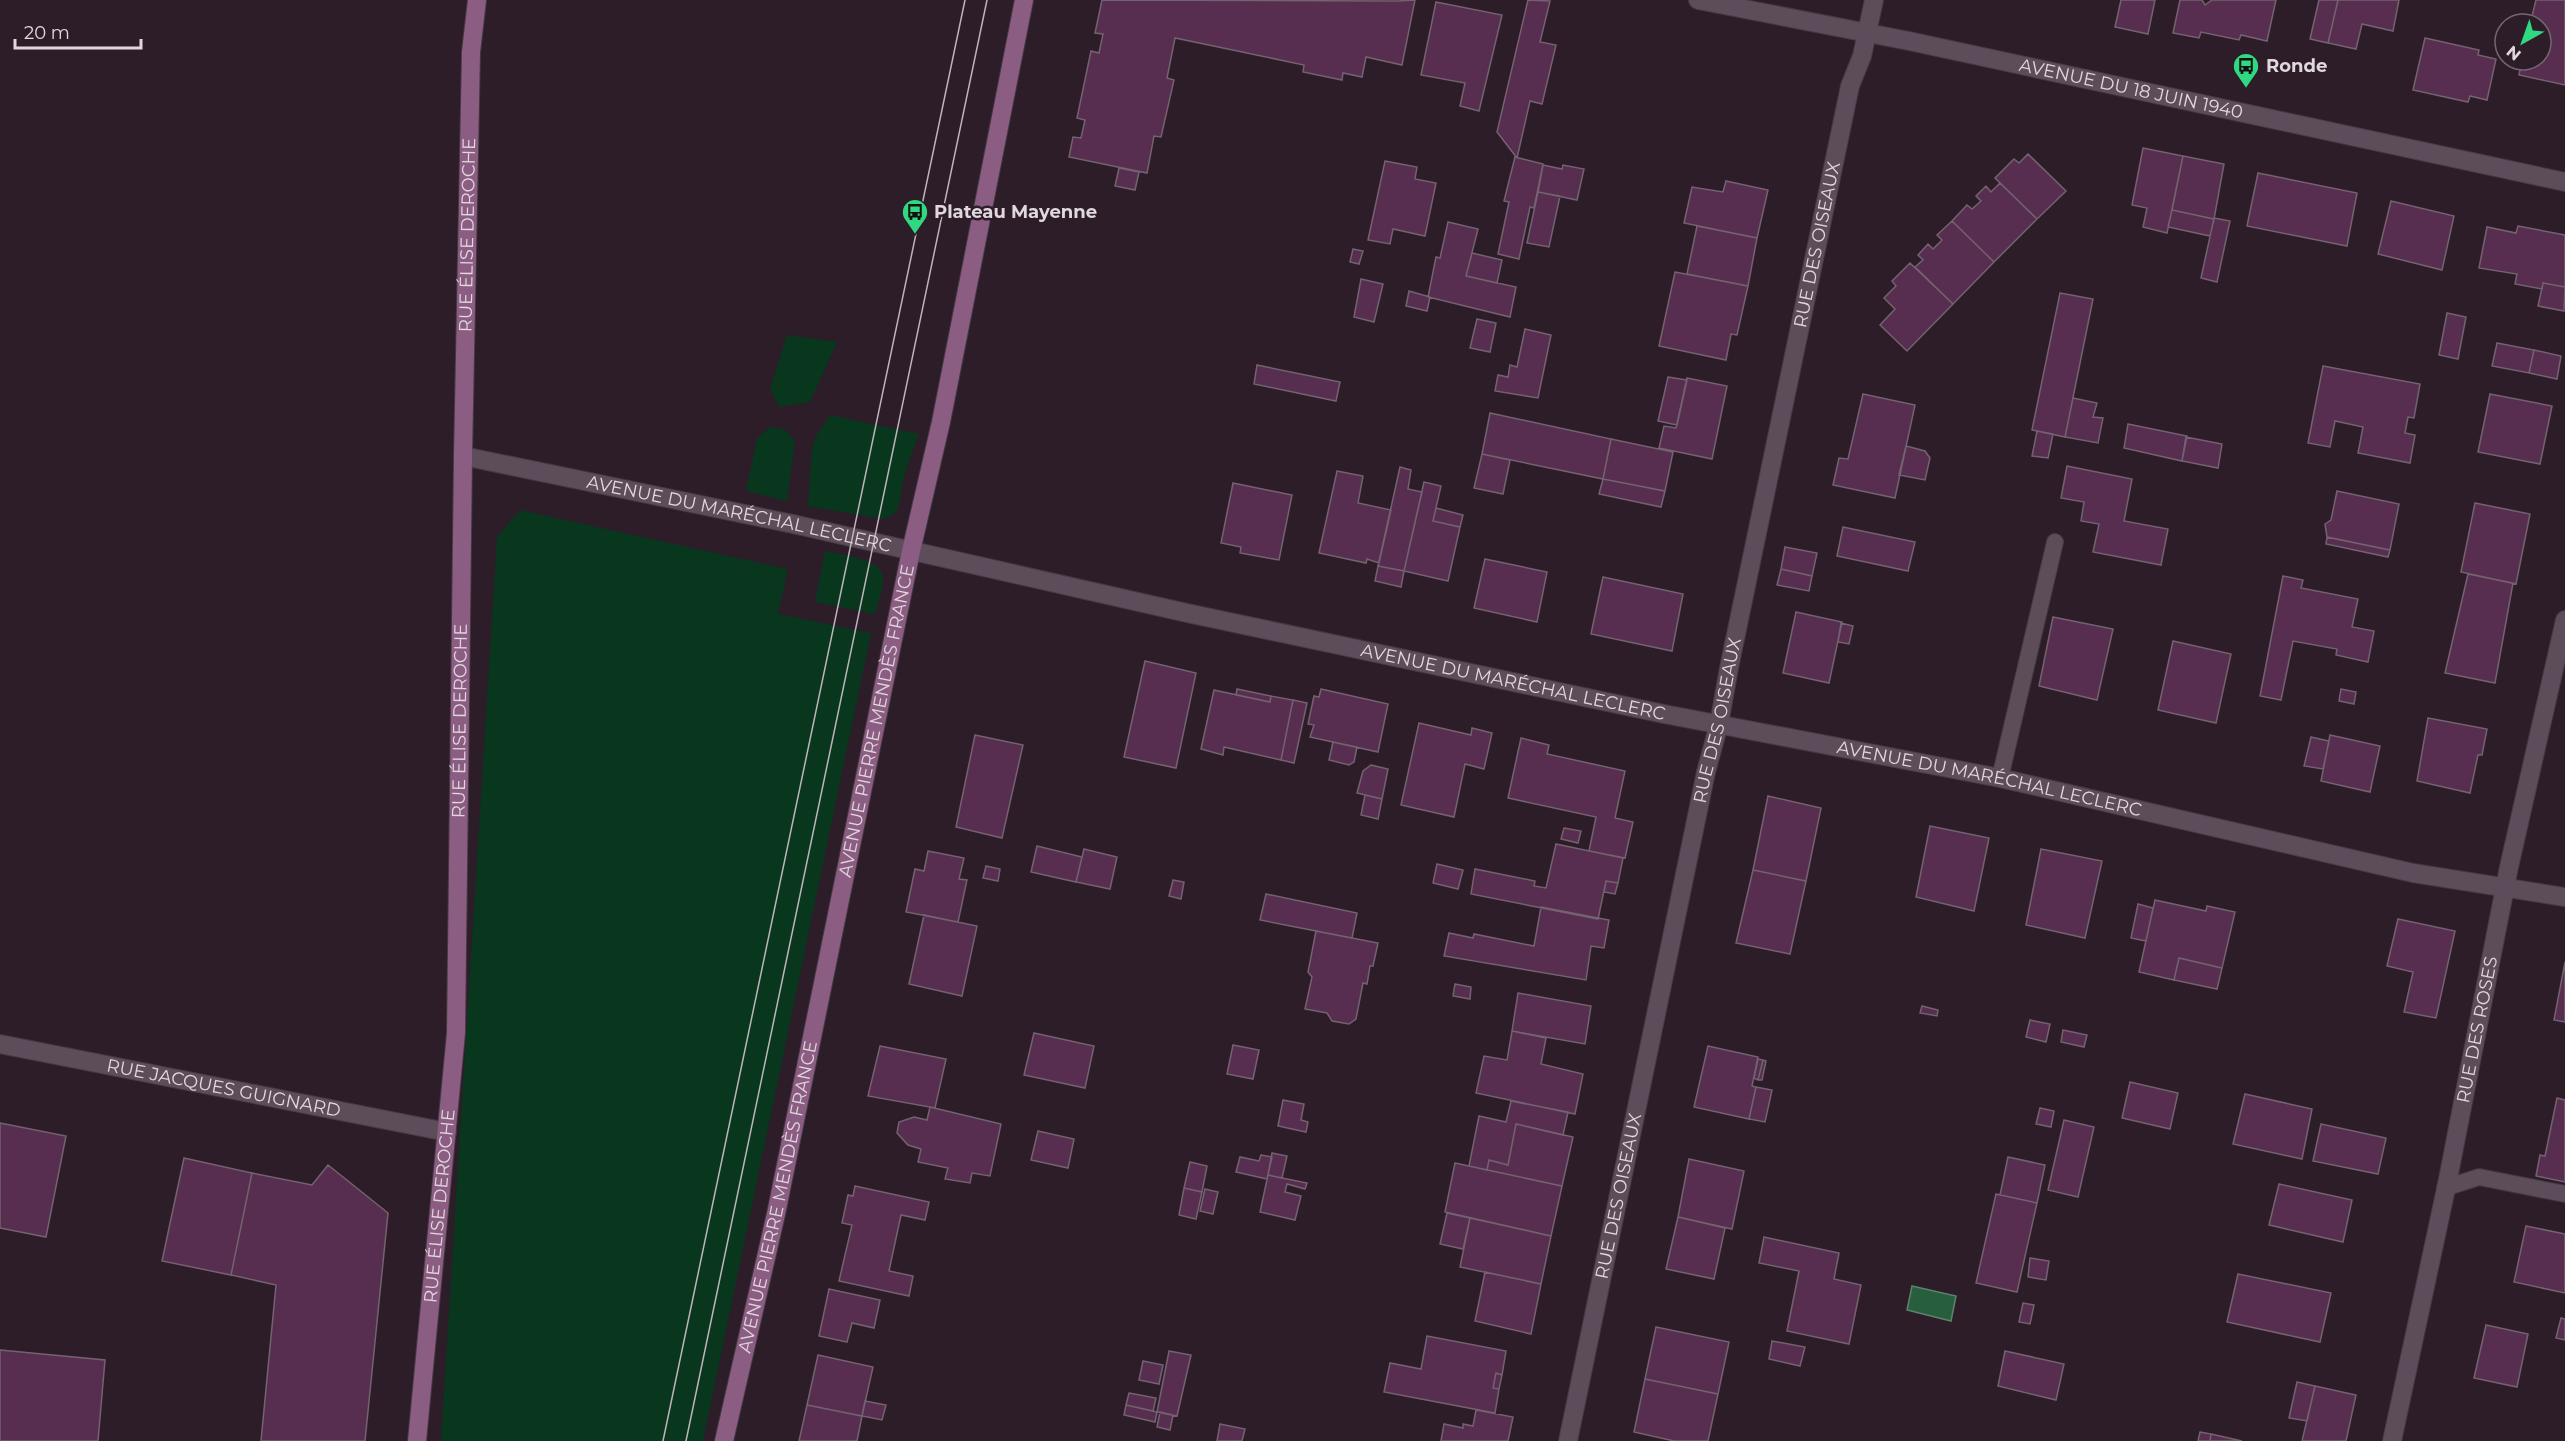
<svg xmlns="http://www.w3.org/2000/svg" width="2565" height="1441" font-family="Montserrat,sans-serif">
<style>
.green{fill:#08371e}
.water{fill:#275e3d;stroke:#5f826d;stroke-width:1.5}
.building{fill:#582e50;stroke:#73626f;stroke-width:1.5}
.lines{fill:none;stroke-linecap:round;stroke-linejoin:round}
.lane-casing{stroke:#453942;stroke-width:18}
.street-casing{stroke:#453942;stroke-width:20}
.secondary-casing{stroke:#453942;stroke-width:20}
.lane{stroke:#5d4c59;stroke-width:16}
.street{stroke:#5d4c59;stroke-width:18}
.secondary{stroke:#8c5d82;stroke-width:18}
.tram{stroke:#bfb4bc;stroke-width:1.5}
.labels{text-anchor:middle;stroke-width:5;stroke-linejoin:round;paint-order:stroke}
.poi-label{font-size:18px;font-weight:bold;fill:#e1d7de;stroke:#2c1d28;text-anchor:start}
.street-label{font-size:18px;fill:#e1d7de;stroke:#2c1d28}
</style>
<rect width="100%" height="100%" fill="#2c1d28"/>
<!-- green -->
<path class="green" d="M787 335 837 342 810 402 779 407 770 389Z
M830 415 919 434 905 473 898 509 892 516 882 519 808 506 812 449 817 434Z
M770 427 784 429 795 441 787 501 746 491 757 438Z
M520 510 788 569 778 614 871 633 703 1441H441L497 537Z
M825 551C840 555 882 558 883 577 884 588 878 603 875 614L815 602Z"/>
<!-- water -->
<path class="water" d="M1912 1286 1956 1296 1951 1321 1907 1310Z"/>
<!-- building -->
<path class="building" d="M1102 0 1398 1 1415 0 1402 65 1366 57 1362 77 1343 73 1342 80 1303 72 1304 65 1175 38 1167 78 1174 80 1161 137 1154 136 1147 173 1069 157 1073 137 1081 138 1085 120 1077 118 1091 51 1099 53 1103 34 1095 33Z
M1528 0 1550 1 1540 42 1556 45 1542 104 1530 101 1517 158 1497 132Z
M2121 0H2155L2148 34 2115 27Z
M2180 0H2202L2205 5 2212 0H2276L2267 41 2241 35 2239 40 2201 32 2199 38 2173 33Z
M2319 0H2338L2328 43 2310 39Z
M2338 0H2399L2393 31 2362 24 2356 49 2328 43Z
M2536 0H2565V85L2519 75 2522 60H2541V24H2530Z
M1436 2 1502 15 1479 111 1460 106 1465 83 1421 75Z
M2425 38 2479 50 2478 55 2496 59 2487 100 2470 96 2468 102 2413 90Z
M2143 148 2183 156 2167 233 2143 227 2147 208 2132 205Z
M2028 154 2066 191 2037 219 1995 178 2014 159 2019 163Z
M2183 156 2224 164 2214 219 2172 210Z
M1515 157 1543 164 1534 208 1530 207 1519 259 1498 254 1509 202 1504 201Z
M1385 161 1417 167 1415 179 1436 183 1425 236 1393 229 1390 244 1368 240Z
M1543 165 1562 169 1563 165 1584 169 1577 200 1538 192Z
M1119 168 1139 172 1135 190 1115 186Z
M2258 173 2357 193 2347 246 2247 226Z
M1726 181 1768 190 1757 238 1684 223 1692 187 1723 192Z
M2000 183 2037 219 1994 262 1952 221 1967 205 1972 209 1981 201 1976 196 1986 186 1991 192Z
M1538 192 1560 196 1549 247 1527 243Z
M2391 201 2454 216 2442 270 2378 254Z
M2172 210 2214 219 2210 236 2168 227Z
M2214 218 2230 221 2217 282 2201 278Z
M1952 221 1994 262 1953 304 1915 267 1923 260 1918 255 1928 244 1933 249 1942 240 1937 235Z
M1448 222 1478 229 1466 276 1516 287 1510 317 1428 297 1436 257 1440 258Z
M1697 226 1757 238 1748 286 1687 274Z
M2518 226 2565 235V287L2543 283 2542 289 2515 284 2517 274 2479 268 2487 227 2516 233Z
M1353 249 1363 251 1359 264 1350 262Z
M1472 253 1502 260 1497 283 1466 276Z
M1910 263 1953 304 1907 351 1880 325 1895 309 1884 298 1896 286 1892 281Z
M1675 272 1748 286 1737 335 1731 334 1726 360 1659 346Z
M1361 279 1383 284 1374 322 1354 317Z
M2543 283 2565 287 2564 311 2538 306Z
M1409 291 1430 297 1427 311 1406 306Z
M2060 293 2093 299 2065 437 2032 430Z
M2447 313 2466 317 2458 359 2439 355Z
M1477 319 1496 323 1490 352 1470 348Z
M1525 329 1551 335 1538 398 1495 391 1498 375 1508 377 1510 365 1517 367Z
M2497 343 2534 350 2529 373 2492 366Z
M2534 350 2561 356 2557 379 2529 373Z
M1257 365 1340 382 1336 401 1254 384Z
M2323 366 2420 384 2414 418 2408 417 2405 433 2415 435 2410 463 2358 453 2363 427 2335 421 2330 447 2308 443Z
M1668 377 1687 380 1677 425 1658 421Z
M1687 378 1727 386 1712 459 1659 448 1664 426 1676 428Z
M1863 394 1915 405 1895 498 1833 485 1839 458 1848 459Z
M2490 394 2552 406 2540 464 2478 452Z
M2073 398 2097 403 2093 417 2103 418 2098 443 2065 437Z
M1490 413 1611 439 1603 479 1482 454Z
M2128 424 2187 436 2182 461 2124 448Z
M2037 431 2053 434 2048 458 2032 456Z
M2186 437 2222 444 2218 468 2182 461Z
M1611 439 1673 452 1665 491 1603 479Z
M1906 446 1925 451 1930 458 1925 480 1899 475Z
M1482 454 1510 460 1503 494 1474 488Z
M2067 466 2132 479 2124 521 2168 529 2161 565 2093 552 2099 524 2081 521 2084 502 2061 498Z
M1400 467 1411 470 1408 489 1422 492 1404 571 1378 566Z
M1337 471 1363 476 1358 503 1391 510 1379 563 1367 559 1366 563 1319 553Z
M1603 479 1665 491 1661 507 1599 494Z
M1424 482 1441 486 1433 521 1460 527 1448 581 1404 571Z
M1233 483 1292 495 1279 560 1240 553 1241 547 1221 543Z
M2337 491 2399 504 2390 550 2327 537 2325 524 2331 520Z
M2475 503 2530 514 2516 584 2461 572Z
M1436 508 1463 515 1460 527 1433 521Z
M1843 527 1915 542 1908 571 1837 556Z
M2327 537 2390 550 2388 557 2326 544Z
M1785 547 1817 553 1812 576 1781 569Z
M1485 559 1547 572 1537 622 1474 608Z
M1378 566 1404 571 1401 587 1375 581Z
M1781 569 1812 576 1809 591 1777 585Z
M2468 574 2513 583 2495 683 2445 673Z
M2283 576 2303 580 2301 588 2358 599 2352 627 2374 631 2368 662 2336 655 2337 649 2293 641 2281 700 2260 696Z
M1603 577 1683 594 1672 651 1591 634Z
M1796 612 1842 622 1829 683 1783 673Z
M2053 617 2113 629 2097 700 2039 686Z
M1841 623 1853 626 1849 644 1838 642Z
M2173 641 2231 654 2216 723 2158 710Z
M1145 661 1196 673 1176 768 1124 757Z
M1237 689 1271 696 1270 702 1236 695Z
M1321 689 1388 704 1378 752 1310 737 1314 725 1308 724 1314 696 1319 697Z
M2341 689 2356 692 2354 704 2339 701Z
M1214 690 1270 702 1271 696 1293 700 1281 760 1224 747 1223 755 1201 749Z
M1293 700 1307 703 1294 763 1281 760Z
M2428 718 2487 729 2482 755H2478L2470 793 2417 781Z
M1419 723 1471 735 1472 728 1492 733 1484 769 1465 764 1454 817 1401 805Z
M975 735 1023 745 1002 838 956 827Z
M2330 735 2380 746 2370 792 2321 781Z
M2311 737 2329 741 2323 769 2304 766Z
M1521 738 1549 745 1547 754 1625 771 1615 818 1633 822 1625 858 1589 851 1596 817 1508 798Z
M1333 742 1357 747 1354 762 1349 765 1329 760Z
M1371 765 1388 769 1382 799 1357 793 1363 771Z
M1365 795 1382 799 1378 819 1361 815Z
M1768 796 1821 808 1806 881 1753 870Z
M1930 826 1989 838 1974 911 1916 897Z
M1564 828 1581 831 1578 843 1561 839Z
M1556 844 1623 858 1618 883 1606 881 1598 919 1471 894 1475 869 1535 881 1534 886 1546 888Z
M1037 846 1082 857 1076 882 1031 872Z
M1084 849 1117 857 1110 889 1076 882Z
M2041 849 2102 861 2085 938 2026 925Z
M928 851 964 858 959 879 967 880 958 922 906 912 915 869 924 871Z
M1437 864 1463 870 1458 889 1433 883Z
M986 866 1000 869 998 881 983 878Z
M1753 870 1806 881 1790 954 1736 943Z
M1173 880 1184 882 1181 899 1169 896Z
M1606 881 1618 883 1615 894 1604 892Z
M1266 894 1357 913 1352 938 1260 920Z
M2155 900 2206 911 2207 906 2235 912 2222 968 2179 958 2174 980 2139 972Z
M2138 904 2153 908 2146 941 2131 938Z
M1541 907 1609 920 1604 948 1591 946 1586 980 1444 956 1449 933 1473 938 1474 934 1534 946Z
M924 915 977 926 962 996 909 984Z
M2398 919 2455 931 2436 1018 2404 1012 2413 972 2387 966Z
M1316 931 1378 943 1373 966H1370L1367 984 1363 983 1356 1019 1349 1024 1332 1021 1327 1013 1305 1009 1312 977 1308 972Z
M2179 958 2222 968 2217 989 2174 980Z
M2565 962V1022L2554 1020Z
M1455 984 1471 987 1470 999 1453 996Z
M1518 993 1591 1006 1585 1044 1512 1031Z
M1922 1006 1938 1010 1937 1016 1920 1013Z
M2030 1020 2050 1024 2046 1042 2026 1037Z
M2063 1030 2087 1035 2084 1047 2061 1042Z
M1512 1031 1546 1038 1541 1064 1583 1074 1575 1114 1476 1093 1484 1056 1507 1060Z
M1034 1033 1094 1046 1085 1088 1024 1075Z
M1233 1045 1259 1050 1253 1079 1227 1074Z
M880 1046 946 1059 935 1108 868 1096Z
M1708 1046 1758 1057 1752 1086 1756 1087 1749 1119 1694 1107Z
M1758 1059 1763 1060 1758 1080 1754 1078Z
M1763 1060 1766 1061 1762 1080H1758Z
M2130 1082 2178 1093 2170 1129 2122 1118Z
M1756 1087 1772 1090 1765 1122 1749 1119Z
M2245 1094 2312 1109 2302 1159 2233 1144Z
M2557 1098 2565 1100V1182L2536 1176 2540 1155 2545 1156Z
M1283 1100 1304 1104 1301 1120 1308 1122 1306 1132 1278 1126Z
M1511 1101 1568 1112 1563 1135 1516 1124 1508 1165 1489 1160 1487 1170 1469 1166 1479 1116 1506 1122Z
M930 1107 1001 1124 990 1176 972 1173 970 1183 945 1179 948 1168 918 1162 921 1149 908 1145 897 1133 899 1122 914 1117 927 1120Z
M2040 1108 2054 1111 2051 1127 2036 1124Z
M2064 1120 2094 1127 2078 1197 2048 1190Z
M0 1123 66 1136 46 1237 0 1228Z
M1516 1124 1573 1137 1562 1186 1487 1170 1489 1160 1508 1165Z
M2321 1124 2386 1138 2378 1174 2313 1161Z
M1038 1131 1074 1139 1068 1168 1031 1160Z
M1272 1153 1287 1156 1282 1178 1268 1175Z
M1261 1155 1272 1157 1267 1179 1236 1172 1240 1157 1259 1161Z
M2008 1157 2045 1165 2037 1203 2000 1195Z
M184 1158 252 1173 231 1275 162 1261Z
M1689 1159 1744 1171 1732 1229 1678 1217Z
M1190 1162 1207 1166 1202 1192 1184 1188Z
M1455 1163 1562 1186 1551 1236 1445 1212Z
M328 1165 388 1213 365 1441H261L276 1285 231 1275 252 1173 312 1185Z
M1268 1175 1307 1183 1305 1189 1287 1184 1285 1192 1301 1196 1295 1220 1260 1212Z
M2279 1184 2352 1200 2343 1242 2269 1225Z
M855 1186 929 1202 925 1220 901 1215 889 1271 913 1276 909 1296 839 1281 852 1225 842 1223 848 1195 853 1196Z
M1184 1188 1202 1192 1196 1219 1179 1215Z
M1205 1189 1218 1192 1213 1214 1200 1211Z
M1996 1194 2037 1203 2017 1292 1976 1283Z
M1447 1213 1470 1218 1463 1249 1440 1244Z
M1678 1217 1725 1228 1714 1279 1666 1269Z
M1470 1218 1551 1236 1541 1284 1460 1267Z
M2526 1226 2565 1234V1293L2514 1282Z
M1764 1237 1839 1253 1834 1279 1861 1285 1849 1344 1787 1331 1799 1271 1759 1263Z
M2030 1258 2049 1261 2046 1280 2028 1277Z
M1485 1272 1541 1284 1531 1334 1475 1321Z
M2238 1274 2331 1293 2320 1342 2227 1322Z
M829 1289 880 1300 874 1328 852 1323 847 1342 819 1336Z
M2023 1303 2034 1305 2030 1324 2019 1322Z
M2561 1318 2565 1319V1340L2556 1338Z
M2486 1325 2528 1334 2517 1387 2474 1378Z
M1656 1327 1729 1342 1718 1394 1645 1379Z
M1427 1336 1506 1351 1502 1375 1496 1373 1493 1388 1499 1389 1495 1413 1384 1392 1390 1363 1421 1369Z
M1772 1341 1805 1347 1800 1366 1769 1359Z
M0 1350 105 1360 98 1441H0Z
M1169 1351 1191 1355 1177 1416 1157 1412Z
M2005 1351 2064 1364 2056 1400 1998 1386Z
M818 1355 873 1367 862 1416 807 1405Z
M1143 1361 1163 1365 1159 1384 1139 1380Z
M1496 1373 1502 1375 1499 1389 1493 1388Z
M1645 1379 1718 1394 1708 1441H1674L1634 1432Z
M2297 1382 2315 1386 2307 1421 2289 1418Z
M2315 1386 2356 1395 2346 1441H2302Z
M1129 1393 1156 1398 1153 1411 1126 1405Z
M865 1401 886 1405 882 1420 862 1416Z
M807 1405 862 1416 857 1441H799Z
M1126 1405 1157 1412 1155 1422 1124 1415Z
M1476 1410 1513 1417 1508 1441H1441L1444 1424 1463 1428V1424L1473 1426Z
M1160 1412 1173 1415 1170 1430 1157 1427Z
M1220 1424 1245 1429 1242 1441H1217Z
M2200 1432 2211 1434 2210 1441H2198Z
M2211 1434 2242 1441H2210Z"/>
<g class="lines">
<!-- lane casing -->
<g class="lane-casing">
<path id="lane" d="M2000 778 2055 542
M2445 1188 2479 1177 2565 1194"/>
</g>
<!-- street casing -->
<g class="street-casing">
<g id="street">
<path id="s1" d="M1698 0 1909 41 2565 182"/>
<path id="s2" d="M463 456 793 524 1187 613 1664 714 2000 778 2413 873 2565 897"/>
<path id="s3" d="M0 1044 447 1132"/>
<path id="s4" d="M1568 1441 1706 772 1719 724 1729 668 1850 86 1862 56 1874 0"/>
<path id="s5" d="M2392 1441 2447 1184 2509 867 2565 620"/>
</g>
</g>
<!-- secondary casing -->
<g class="secondary-casing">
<g id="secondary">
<path id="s6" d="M417 1441 456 1033 463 456 471 52 477 0"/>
<path id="s7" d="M724 1441 776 1214 911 551 941 422 1024 0"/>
</g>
</g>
<!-- lane -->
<use href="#lane" class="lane"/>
<!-- street -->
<use href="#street" class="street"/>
<!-- secondary -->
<use href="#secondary" class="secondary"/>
<!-- tram -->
<path class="tram" d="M663 1441 965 0
M686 1441 987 0"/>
</g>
<!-- icons -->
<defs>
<g id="bus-pin" transform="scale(1.35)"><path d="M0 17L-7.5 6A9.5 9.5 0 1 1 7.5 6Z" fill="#31d882" stroke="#2c1d28"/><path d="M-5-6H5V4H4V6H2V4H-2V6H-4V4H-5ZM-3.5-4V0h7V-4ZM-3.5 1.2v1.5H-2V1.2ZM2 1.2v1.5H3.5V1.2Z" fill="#111"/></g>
</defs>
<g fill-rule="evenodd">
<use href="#bus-pin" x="2246" y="66"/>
<use href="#bus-pin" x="915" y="212"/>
</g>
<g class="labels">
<!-- poi labels -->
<g class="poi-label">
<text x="2266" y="72">Ronde</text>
<text x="934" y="218">Plateau Mayenne</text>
</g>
<!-- street labels -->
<g class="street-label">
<text dy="6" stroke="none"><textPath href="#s1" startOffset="442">AVENUE DU 18 JUIN 1940</textPath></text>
<text dy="6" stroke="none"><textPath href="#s6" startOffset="1208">RUE ÉLISE DEROCHE</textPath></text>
<text dy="6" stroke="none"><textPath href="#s4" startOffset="1222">RUE DES OISEAUX</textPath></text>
<text dy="6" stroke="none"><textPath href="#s2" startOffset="282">AVENUE DU MARÉCHAL LECLERC</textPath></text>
<text dy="6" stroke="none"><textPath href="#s2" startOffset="1074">AVENUE DU MARÉCHAL LECLERC</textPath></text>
<text dy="6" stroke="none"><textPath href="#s4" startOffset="736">RUE DES OISEAUX</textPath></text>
<text dy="6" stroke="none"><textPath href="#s6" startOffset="722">RUE ÉLISE DEROCHE</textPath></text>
<text dy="6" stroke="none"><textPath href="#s7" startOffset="736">AVENUE PIERRE MENDÈS FRANCE</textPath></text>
<text dy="6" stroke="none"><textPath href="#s2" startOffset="1560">AVENUE DU MARÉCHAL LECLERC</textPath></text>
<text dy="6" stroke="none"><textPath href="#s5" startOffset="420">RUE DES ROSES</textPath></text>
<text dy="6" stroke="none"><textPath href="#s3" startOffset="228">RUE JACQUES GUIGNARD</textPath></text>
<text dy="6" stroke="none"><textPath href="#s4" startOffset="250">RUE DES OISEAUX</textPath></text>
<text dy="6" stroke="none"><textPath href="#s7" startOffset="250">AVENUE PIERRE MENDÈS FRANCE</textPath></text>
<text dy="6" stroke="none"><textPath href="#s6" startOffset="236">RUE ÉLISE DEROCHE</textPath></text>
</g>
</g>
<!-- north arrow -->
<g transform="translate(2523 42) rotate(220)"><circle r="28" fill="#2c1d28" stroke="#746771" stroke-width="1.5"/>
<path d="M0-4.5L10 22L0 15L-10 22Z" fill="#31d882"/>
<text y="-9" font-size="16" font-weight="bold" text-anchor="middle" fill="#e1d7de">N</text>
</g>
<!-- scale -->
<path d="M15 39v9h126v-9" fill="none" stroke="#e1d7de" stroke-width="3"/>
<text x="24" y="39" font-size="18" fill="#e1d7de" stroke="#2c1d28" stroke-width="4.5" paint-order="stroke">20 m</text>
</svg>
